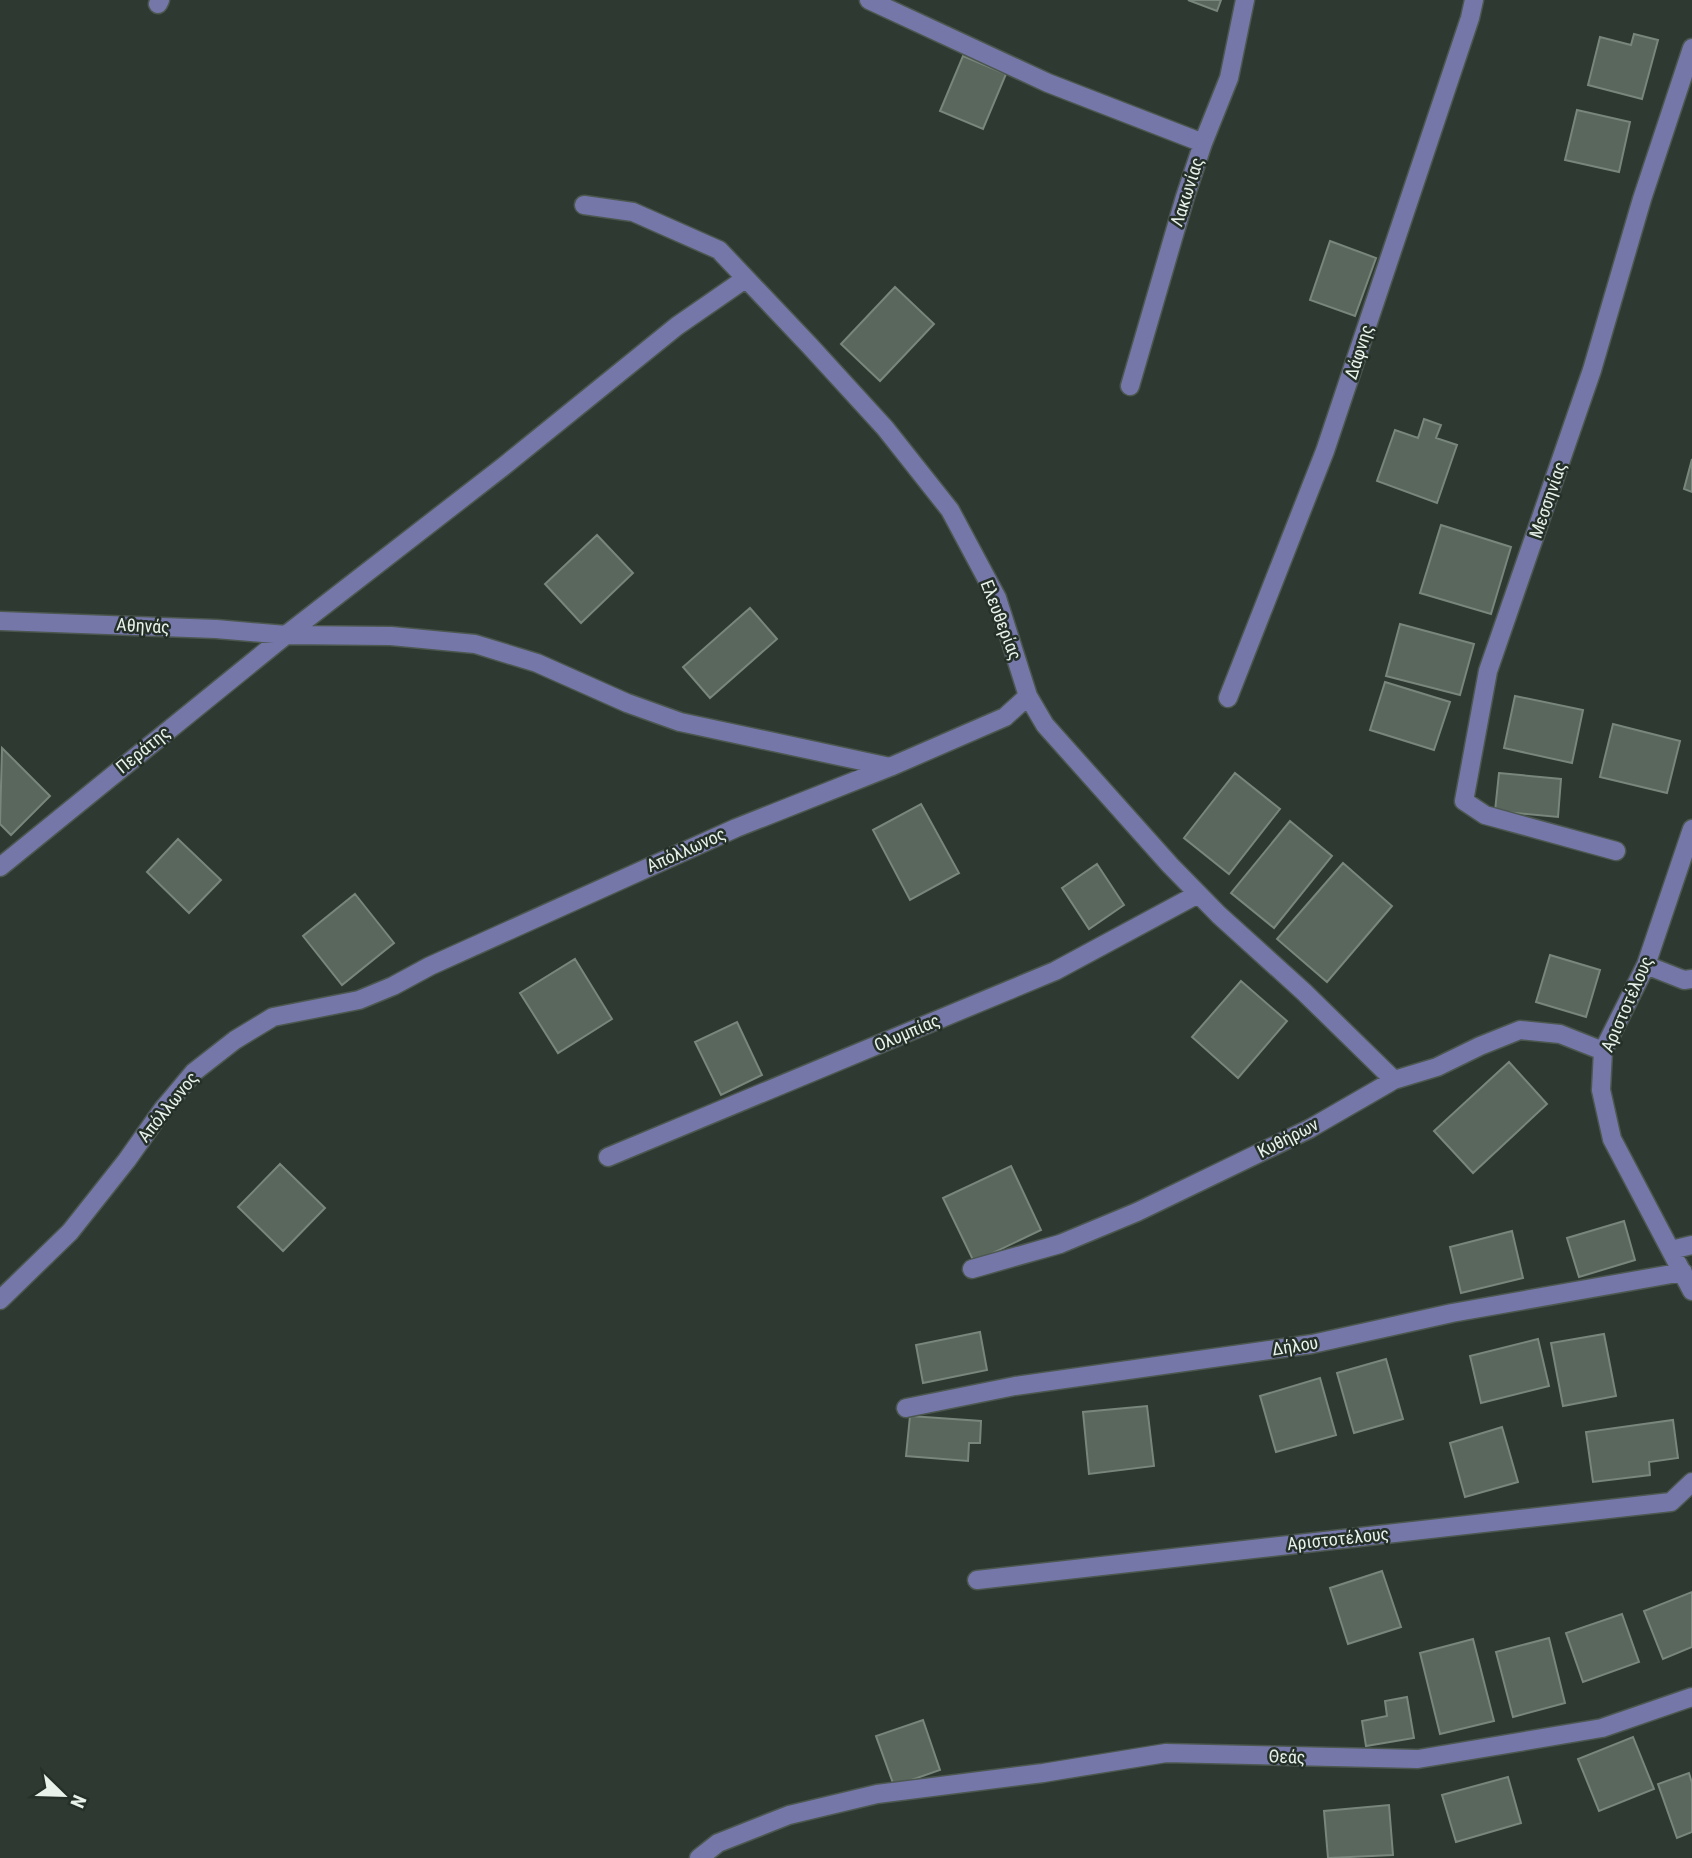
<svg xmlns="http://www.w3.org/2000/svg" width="1692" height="1858" font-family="'Roboto Condensed',sans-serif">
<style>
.building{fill:#59675d;stroke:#78867c;stroke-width:2}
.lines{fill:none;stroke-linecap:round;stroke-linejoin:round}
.minor-casing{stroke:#4c574f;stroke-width:21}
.minor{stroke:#7577a9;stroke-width:18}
.labels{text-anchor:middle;stroke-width:5;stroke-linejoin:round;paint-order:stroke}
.street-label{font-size:18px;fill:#e9f1eb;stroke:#243028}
</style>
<rect width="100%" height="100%" fill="#2e3a31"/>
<!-- building -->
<path class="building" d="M1188 0H1221L1217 11Z
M1634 34 1658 40 1642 99 1588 85 1600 37 1631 45Z
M963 56 1006 74 983 129 940 111Z
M1577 110 1630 122 1619 172 1565 160Z
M1330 241 1376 258 1355 316 1310 300Z
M895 287 934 324 880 381 841 344Z
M1424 419 1441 425 1436 438 1457 445 1437 503 1377 481 1395 430 1418 438Z
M1692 459V492L1684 489Z
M1441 525 1511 547 1491 614 1420 593Z
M597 535 633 573 581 623 545 584Z
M750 608 777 639 710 698 683 667Z
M1400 624 1474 644 1460 695 1386 676Z
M1385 682 1450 702 1434 750 1370 730Z
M1515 696 1583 710 1572 763 1504 748Z
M1613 724 1680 741 1667 793 1600 777Z
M2 748 50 796 11 835 0 824Z
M1235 773 1280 809 1229 874 1184 838Z
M1499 773 1561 779 1558 817 1495 811Z
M921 804 959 873 910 900 873 830Z
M1290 821 1332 856 1274 928 1231 893Z
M178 839 221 880 189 913 147 872Z
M1343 863 1392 906 1327 982 1277 939Z
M1097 864 1124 905 1089 929 1062 888Z
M355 894 394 943 342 985 303 936Z
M1550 955 1600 970 1586 1017 1536 1002Z
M575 959 612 1019 558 1053 520 993Z
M1241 981 1287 1021 1238 1078 1192 1037Z
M737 1022 762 1075 721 1095 695 1042Z
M1509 1062 1547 1104 1473 1173 1434 1131Z
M280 1164 325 1208 283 1251 238 1207Z
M1011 1166 1041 1230 974 1262 943 1198Z
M1624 1221 1635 1260 1579 1277 1567 1238Z
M1512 1231 1523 1278 1461 1293 1450 1247Z
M980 1332 987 1370 923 1383 916 1345Z
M1604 1334 1616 1396 1563 1406 1551 1343Z
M1538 1339 1549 1386 1481 1403 1470 1356Z
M1386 1359 1403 1419 1354 1433 1337 1373Z
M1320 1378 1336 1435 1276 1452 1260 1396Z
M1147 1406 1154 1466 1089 1474 1083 1412Z
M910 1416 981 1421 980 1443H969L968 1461 906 1456Z
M1673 1420 1678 1458 1649 1462 1650 1475 1593 1482 1586 1432Z
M1502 1427 1518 1482 1465 1497 1450 1443Z
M1382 1571 1401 1627 1348 1644 1330 1588Z
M1692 1592V1647L1663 1659 1644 1611Z
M1622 1614 1639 1662 1583 1682 1566 1633Z
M1549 1638 1565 1703 1513 1717 1496 1652Z
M1473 1639 1494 1721 1440 1734 1420 1653Z
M1407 1697 1414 1738 1366 1746 1362 1721 1387 1716 1385 1701Z
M923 1720 940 1770 894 1786 876 1736Z
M1633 1737 1654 1789 1599 1811 1578 1759Z
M1689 1773 1692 1783V1832L1677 1838 1658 1784Z
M1508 1777 1521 1823 1456 1842 1442 1795Z
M1389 1805 1393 1855 1328 1858 1324 1811Z"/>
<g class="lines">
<!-- minor casing -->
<g class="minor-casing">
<path id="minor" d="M869 0 1048 83 1203 143
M158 4 160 0
M584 205 633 212 719 250 810 346 885 428 950 510 997 598 1028 696 1045 725 1170 865 1219 915 1304 992 1394 1080
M1130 386 1185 197 1203 143 1229 78 1245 0
M0 621 216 629 286 635 391 636 475 644 537 663 627 703 680 722 890 767
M1228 698 1325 451 1470 18 1474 0
M1692 829 1646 965 1603 1051 1601 1090 1612 1139 1692 1291
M1616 851 1485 815 1464 801 1488 671 1592 370 1642 199 1692 48
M0 867 286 635 504 466 677 326 745 279
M1646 965 1684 980 1692 979
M608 1157 1055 971 1198 894
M1671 1250 1692 1245
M972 1269 1060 1244 1137 1212 1309 1129 1394 1080 1437 1067 1480 1046 1520 1030 1560 1034 1603 1051
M0 1300 70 1232 127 1160 163 1109 194 1072 235 1040 273 1017 359 1000 393 986 430 966 736 828 890 767 1005 717 1028 696
M906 1408 1015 1386 1312 1344 1452 1313 1683 1272
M977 1580 1671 1502 1692 1482
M699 1858 718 1843 789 1815 877 1794 1043 1773 1166 1753 1418 1759 1602 1728 1692 1697"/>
</g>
<!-- minor -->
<use href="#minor" class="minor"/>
</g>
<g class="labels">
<!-- street labels -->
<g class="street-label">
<text transform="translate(1187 192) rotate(-72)" y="6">Λακωνίας</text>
<text transform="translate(1359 352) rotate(-72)" y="6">Δάφνης</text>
<text transform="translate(1548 500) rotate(-71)" y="6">Μεσσηνίας</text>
<text transform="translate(1001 620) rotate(69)" y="6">Ελευθερίας</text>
<text transform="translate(143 626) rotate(3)" y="6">Αθηνάς</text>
<text transform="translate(143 750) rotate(-39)" y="6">Περάτης</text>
<text transform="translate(686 850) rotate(-24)" y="6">Απόλλωνος</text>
<text transform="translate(1627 1004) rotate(-66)" y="6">Αριστοτέλους</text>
<text transform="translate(907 1033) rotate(-23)" y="6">Ολυμπίας</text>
<text transform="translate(168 1107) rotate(-51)" y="6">Απόλλωνος</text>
<text transform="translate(1288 1138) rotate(-27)" y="6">Κυθήρων</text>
<text transform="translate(1295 1346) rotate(-9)" y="6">Δήλου</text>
<text transform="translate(1338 1539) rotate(-6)" y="6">Αριστοτέλους</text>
<text transform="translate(1287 1757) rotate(2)" y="6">Θεάς</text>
</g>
</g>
<!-- north arrow -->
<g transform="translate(63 1795) rotate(113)" stroke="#243028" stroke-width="5" paint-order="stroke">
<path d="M0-5L12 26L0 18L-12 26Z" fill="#e9f1eb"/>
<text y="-10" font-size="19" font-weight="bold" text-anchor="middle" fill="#e9f1eb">N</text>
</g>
</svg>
